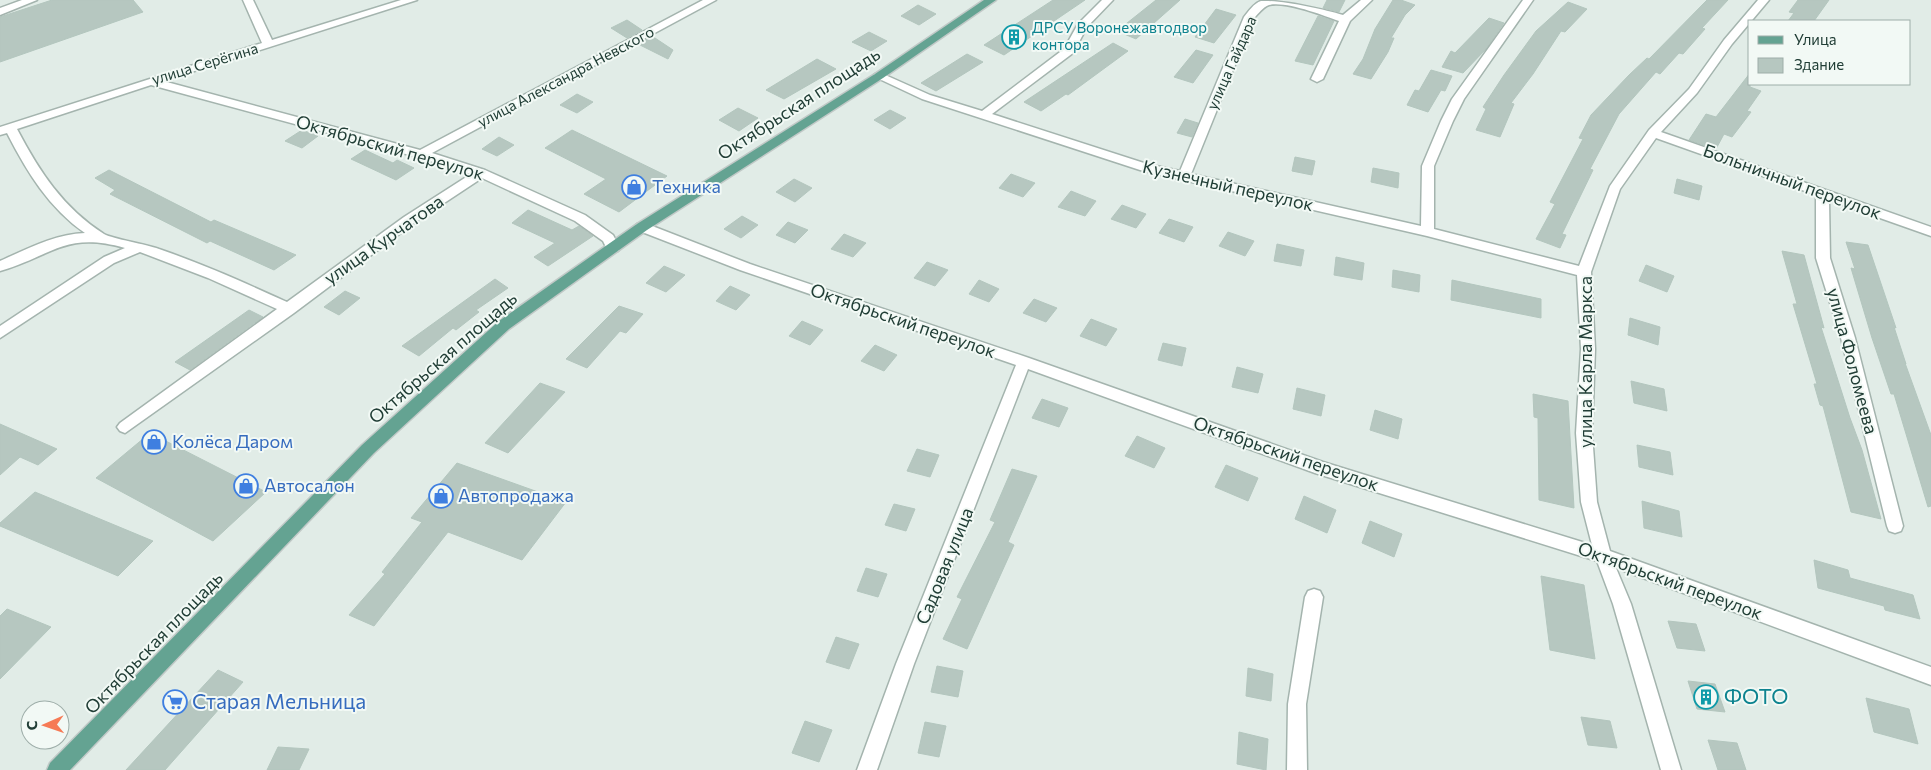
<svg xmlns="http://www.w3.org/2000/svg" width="1931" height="770" font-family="Commissioner,sans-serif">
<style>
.building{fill:#b6c7c0;stroke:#b3c6be}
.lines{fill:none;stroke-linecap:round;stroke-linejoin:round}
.minor-casing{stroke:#a4b4ae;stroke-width:3}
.major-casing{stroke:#c1c9c7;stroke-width:3}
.minor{fill:#fff;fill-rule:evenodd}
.major{fill:#64a392;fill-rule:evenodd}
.labels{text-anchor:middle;stroke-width:4;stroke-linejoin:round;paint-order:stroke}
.far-culture-label{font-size:15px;fill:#0d838f;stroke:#f2f9f5;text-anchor:start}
.far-street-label{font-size:15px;fill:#213e36;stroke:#f2f9f5}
.street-label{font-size:18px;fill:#213e36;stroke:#f2f9f5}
.shop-label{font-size:18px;fill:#366cbe;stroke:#f2f9f5;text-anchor:start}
.near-culture-label{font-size:21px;fill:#0d838f;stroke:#f2f9f5;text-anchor:start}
.near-shop-label{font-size:21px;fill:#366cbe;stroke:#f2f9f5;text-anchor:start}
</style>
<rect width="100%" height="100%" fill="#e1ece7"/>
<!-- building -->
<path class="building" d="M52 0H133L143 12 0 62V17Z
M1053 0H1085L1004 55 984 45Z
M1156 0H1180L1136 39 1117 31Z
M1327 0H1345L1339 12 1323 8Z
M1393 0H1401L1415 5 1405 15 1391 38H1394L1388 52 1371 79 1353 74 1363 59 1375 29Z
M1707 0H1728L1702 28 1705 29 1683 54 1679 53 1660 74 1656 72 1619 114 1590 169 1593 170 1562 234 1566 235 1560 248 1536 239 1555 204 1550 202 1583 139 1579 138 1591 115 1629 75 1647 58 1649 59Z
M1798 0H1829L1814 21H1788L1794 13 1789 12Z
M1568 2 1587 9 1565 32 1561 31 1533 74 1511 103 1514 104 1500 137 1476 130 1486 109 1483 107 1504 75 1536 31Z
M918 5 936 14 919 25 901 16Z
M1216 9 1236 15 1214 43 1195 37Z
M1318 16 1334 21 1313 65 1295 61Z
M1489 18 1504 23 1486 49 1463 73 1442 67 1451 51 1455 53Z
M627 20 642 30 627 38 611 28Z
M869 32 887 41 871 51 852 42Z
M652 36 673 50 668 59 638 44Z
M1113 43 1128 51 1068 95 1066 94 1041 111 1024 102Z
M1196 50 1213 55 1193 83 1174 77Z
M967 54 983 62 936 91 921 83Z
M817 59 836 69 784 99 766 90Z
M1431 70 1452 76 1445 91 1441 90 1428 112 1407 105 1415 90 1419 91Z
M1750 73V87L1761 91 1747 111 1751 112 1732 137 1724 134 1716 149 1689 140 1706 114 1716 117Z
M577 94 593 102 577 113 560 105Z
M738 108 758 118 739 131 719 120Z
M890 110 906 118 890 129 874 120Z
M1185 119 1198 123 1192 137 1177 133Z
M302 130 318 136 302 148 285 141Z
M572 130 667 176 619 212 584 194 606 179 545 148Z
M499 137 514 145 497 156 482 149Z
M365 150 393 163 397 160 414 168 396 180 351 159Z
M1295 157 1315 161 1312 175 1292 171Z
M1373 168 1399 173 1398 188 1371 182Z
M109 170 211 222 214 220 296 255 274 270 210 241 207 243 110 194 115 190 95 178Z
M1011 174 1035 183 1023 197 999 188Z
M794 179 812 188 795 202 776 192Z
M1677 179 1702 186 1699 200 1674 193Z
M1071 191 1096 201 1085 216 1058 207Z
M1122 205 1146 214 1136 228 1111 219Z
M528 210 572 230 579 226 593 236 548 266 534 257 555 243 512 223Z
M742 216 758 225 741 238 724 229Z
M1169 219 1193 227 1184 242 1159 233Z
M788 222 808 230 795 243 776 235Z
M1228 232 1254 241 1245 256 1219 246Z
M844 234 866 243 853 257 831 249Z
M1846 242 1868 245 1896 328 1894 327 1906 364 1905 363 1931 435V506L1928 507 1894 394H1891L1872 338 1851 268 1855 269Z
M1277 244 1304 250 1301 266 1274 261Z
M1782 251 1804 255 1824 328 1821 327 1850 418 1862 450 1881 519 1851 512 1823 406 1820 405 1814 384H1817L1793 304H1797Z
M1336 257 1364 263 1362 280 1334 275Z
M927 262 948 270 935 286 914 278Z
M1646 265 1674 276 1667 292 1639 281Z
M664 266 685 275 666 292 646 283Z
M1393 270 1420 275 1419 292 1392 287Z
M495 279 508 288 476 310 479 312 456 330 453 328 419 356 402 346Z
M979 280 999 289 989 302 969 294Z
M1452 280 1541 299V318L1451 300Z
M730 286 750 295 736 310 716 301Z
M345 291 360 298 339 315 324 307Z
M1034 299 1057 308 1046 322 1023 313Z
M619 306 643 314 626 333 620 331 587 368 566 359Z
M249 310 263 317 190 370 175 362Z
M1630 318 1660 327 1658 345 1628 335Z
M1091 319 1117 329 1106 346 1080 336Z
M802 321 823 330 810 345 789 336Z
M1163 343 1186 348 1182 366 1158 360Z
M875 345 897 355 884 371 861 361Z
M1237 367 1263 374 1258 393 1232 387Z
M1631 381 1664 389 1667 411 1634 403Z
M540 383 565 392 508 453 485 443Z
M1297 388 1325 395 1321 416 1293 409Z
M1533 394 1568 401 1574 508 1539 500 1538 418 1534 417Z
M1042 399 1068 408 1059 427 1032 418Z
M1375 410 1402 419 1398 439 1370 430Z
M0 424 57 449 38 465 20 457 0 475Z
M150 433 266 492 213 541 96 478Z
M1137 436 1165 448 1154 468 1125 456Z
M1637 445 1670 452 1673 475 1639 467Z
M917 449 939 455 930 477 907 471Z
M457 463 566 502 522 560 448 532 374 626 349 615 385 574 382 572 422 522 411 518Z
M1226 465 1258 478 1248 501 1215 487Z
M1012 469 1037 476 1008 542 1014 545 967 649 943 639 962 599 957 597 995 522 990 520Z
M35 492 153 541 118 576 0 526V523Z
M1304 496 1336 510 1327 533 1295 519Z
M1642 501 1679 511 1682 537 1644 528Z
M894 504 915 509 906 531 885 525Z
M1370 521 1402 534 1394 557 1362 543Z
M1814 560 1848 570 1850 578 1913 595 1920 619 1885 610 1884 606 1818 588Z
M866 568 887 574 878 597 857 591Z
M1541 576 1584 585 1595 659 1550 650Z
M7 609 51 627 0 679V616Z
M1668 621 1696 624 1705 651 1677 648Z
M836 637 859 644 849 669 826 662Z
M937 666 963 671 958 697 931 692Z
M1248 668 1273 674 1271 701 1246 696Z
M218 670 243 682 165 770H126Z
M1688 681 1715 684 1725 712 1697 709Z
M1866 698 1909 709 1918 744 1874 732Z
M1581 717 1610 721 1617 748 1588 745Z
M805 721 832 730 819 762 792 753Z
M925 722 946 726 939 757 918 753Z
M1239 732 1268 739 1266 770 1237 764Z
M1708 740 1737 743 1746 770H1718Z
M278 747 309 749 299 770H267Z"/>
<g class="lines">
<!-- minor casing -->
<g class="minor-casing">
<path id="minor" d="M22 0H37L0 15V8Z
M243 0H253L272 40 401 0H417L163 81 420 150 703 0H716L432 153 485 170 585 215 613 235 620 248 618 251H608L603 241 575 221 482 178 414 223 294 313 125 433 120 431 117 427 120 423 277 309 208 278 140 252 114 263 0 338V326L104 257 125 248C65 231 52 256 0 271V261C27 249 55 234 85 233 49 208 27 172 7 133L0 135V127L262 43ZM151 85 417 157 471 174 404 217 287 302C245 283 203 264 159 249 146 244 113 239 104 234 63 208 39 171 17 129Z
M1102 0H1113L1087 27 1073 53 992 114 1147 164 1180 171 1244 17C1248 12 1254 3 1261 1 1282 0 1322 9 1343 15L1361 0H1372L1350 21 1323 79 1317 82 1311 79 1339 21C1322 15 1286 1 1269 5 1263 7 1258 14 1254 18L1191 174 1421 226 1422 166 1441 121 1452 99 1523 0H1533L1464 99 1453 121 1434 166V229L1579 266 1610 186 1649 130 1689 89 1724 40 1758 0H1769L1732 44 1697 93 1661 132 1931 227V236L1829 200 1830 258 1855 338 1903 526 1901 531 1895 533 1889 531 1887 526 1841 338 1816 258V195L1656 138 1620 189 1591 272 1595 349 1592 433 1597 502 1610 551 1931 667V685L1616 568 1631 604 1681 770H1661L1613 604 1597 561 1315 473 1028 369 914 664 877 770H857L896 664 1016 365 740 270 637 230 635 227 637 224H647L750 264 1029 358 1323 462 1592 545 1581 502 1576 433 1581 349 1577 275 1427 236 1140 170 922 99 873 76 875 74H883L930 95 982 111 1064 49 1078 24Z
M1314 589 1320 591 1323 597 1306 704 1307 770H1287L1288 704 1305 597 1308 591Z"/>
</g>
<!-- major casing -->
<g class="major-casing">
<path id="major" d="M984 0H996L883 78 647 230 509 329 374 453 70 770H47L50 763 362 445 499 321 637 224 875 74Z"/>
</g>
<!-- minor -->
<use href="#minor" class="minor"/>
<!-- major -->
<use href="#major" class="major"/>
</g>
<!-- icons -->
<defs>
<g id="building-ring" transform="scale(1.25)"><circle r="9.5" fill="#f2f9f5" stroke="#0f9aa8" stroke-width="1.5"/><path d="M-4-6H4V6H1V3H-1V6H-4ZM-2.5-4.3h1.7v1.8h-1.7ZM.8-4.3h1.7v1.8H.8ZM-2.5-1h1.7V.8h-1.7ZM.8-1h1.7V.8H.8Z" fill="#0f9aa8"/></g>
<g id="shop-ring" transform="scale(1.25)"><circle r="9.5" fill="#f2f9f5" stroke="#3f7fe0" stroke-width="1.5"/><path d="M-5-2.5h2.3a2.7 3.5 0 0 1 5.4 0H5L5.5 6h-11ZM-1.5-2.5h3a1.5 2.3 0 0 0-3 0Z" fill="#3f7fe0"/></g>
<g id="supermarket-ring" transform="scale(1.25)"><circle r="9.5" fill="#f2f9f5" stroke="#3f7fe0" stroke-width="1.5"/><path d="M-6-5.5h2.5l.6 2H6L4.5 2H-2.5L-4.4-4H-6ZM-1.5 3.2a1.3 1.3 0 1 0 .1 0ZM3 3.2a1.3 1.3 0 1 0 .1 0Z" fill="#3f7fe0"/></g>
</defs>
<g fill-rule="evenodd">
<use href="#building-ring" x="1014" y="37"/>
<use href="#shop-ring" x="634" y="187"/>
<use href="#shop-ring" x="154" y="442"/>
<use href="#shop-ring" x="246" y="486"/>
<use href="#shop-ring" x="441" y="496"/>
<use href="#building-ring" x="1706" y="697"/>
<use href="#supermarket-ring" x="175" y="702"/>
</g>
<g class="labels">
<!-- far-culture labels -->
<g class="far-culture-label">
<text x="1032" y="33">ДРСУ Воронежавтодвор<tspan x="1032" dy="17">контора</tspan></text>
</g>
<!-- far-street labels -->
<g class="far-street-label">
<text transform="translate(1232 63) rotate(-66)" y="5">улица Гайдара</text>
<text transform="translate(205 64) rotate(-17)" y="5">улица Серёгина</text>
<text transform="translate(566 77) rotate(-28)" y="5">улица Александра Невского</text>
</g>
<!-- street labels -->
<g class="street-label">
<text transform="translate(799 104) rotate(-33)" y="6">Октябрьская площадь</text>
<text transform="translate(390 148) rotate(16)" y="6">Октябрьский переулок</text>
<text transform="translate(1792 182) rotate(20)" y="6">Больничный переулок</text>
<text transform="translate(1228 186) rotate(13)" y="6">Кузнечный переулок</text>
<text transform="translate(384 240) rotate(-35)" y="6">улица Курчатова</text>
<text transform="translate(903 321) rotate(19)" y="6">Октябрьский переулок</text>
<text transform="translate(443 358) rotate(-41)" y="6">Октябрьская площадь</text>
<text transform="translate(1852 361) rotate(75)" y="6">улица Фоломеева</text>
<text transform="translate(1586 362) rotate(-90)" y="6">улица Карла Маркса</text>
<text transform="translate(1286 454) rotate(19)" y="6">Октябрьский переулок</text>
<text transform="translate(945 566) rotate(-68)" y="6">Садовая улица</text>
<text transform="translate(1670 581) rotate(20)" y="6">Октябрьский переулок</text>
<text transform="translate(154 643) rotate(-46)" y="6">Октябрьская площадь</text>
</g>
<!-- shop labels -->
<g class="shop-label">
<text x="652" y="193">Техника</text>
<text x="172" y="448">Колёса Даром</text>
<text x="264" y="492">Автосалон</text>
<text x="458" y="502">Автопродажа</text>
</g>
<!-- near-culture labels -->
<g class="near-culture-label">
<text x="1724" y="704">ФОТО</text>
</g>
<!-- near-shop labels -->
<g class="near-shop-label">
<text x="192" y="709">Старая Мельница</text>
</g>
</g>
<!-- legend -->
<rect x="1748" y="20" width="162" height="65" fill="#f2f9f5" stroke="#9eaea9"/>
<rect x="1758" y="36" width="25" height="8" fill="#64a392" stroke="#9eaea9"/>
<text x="1794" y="45" font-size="15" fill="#213e36">Улица</text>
<rect x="1758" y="58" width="25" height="15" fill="#b6c7c0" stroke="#9eaea9"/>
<text x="1794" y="70" font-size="15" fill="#213e36">Здание</text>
<!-- north arrow -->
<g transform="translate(45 725) rotate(268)"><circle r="24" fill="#f2f9f5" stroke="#9eaea9"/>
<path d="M0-4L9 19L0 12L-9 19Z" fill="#f67a55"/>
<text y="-8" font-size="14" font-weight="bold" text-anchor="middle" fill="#213e36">С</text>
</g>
</svg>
